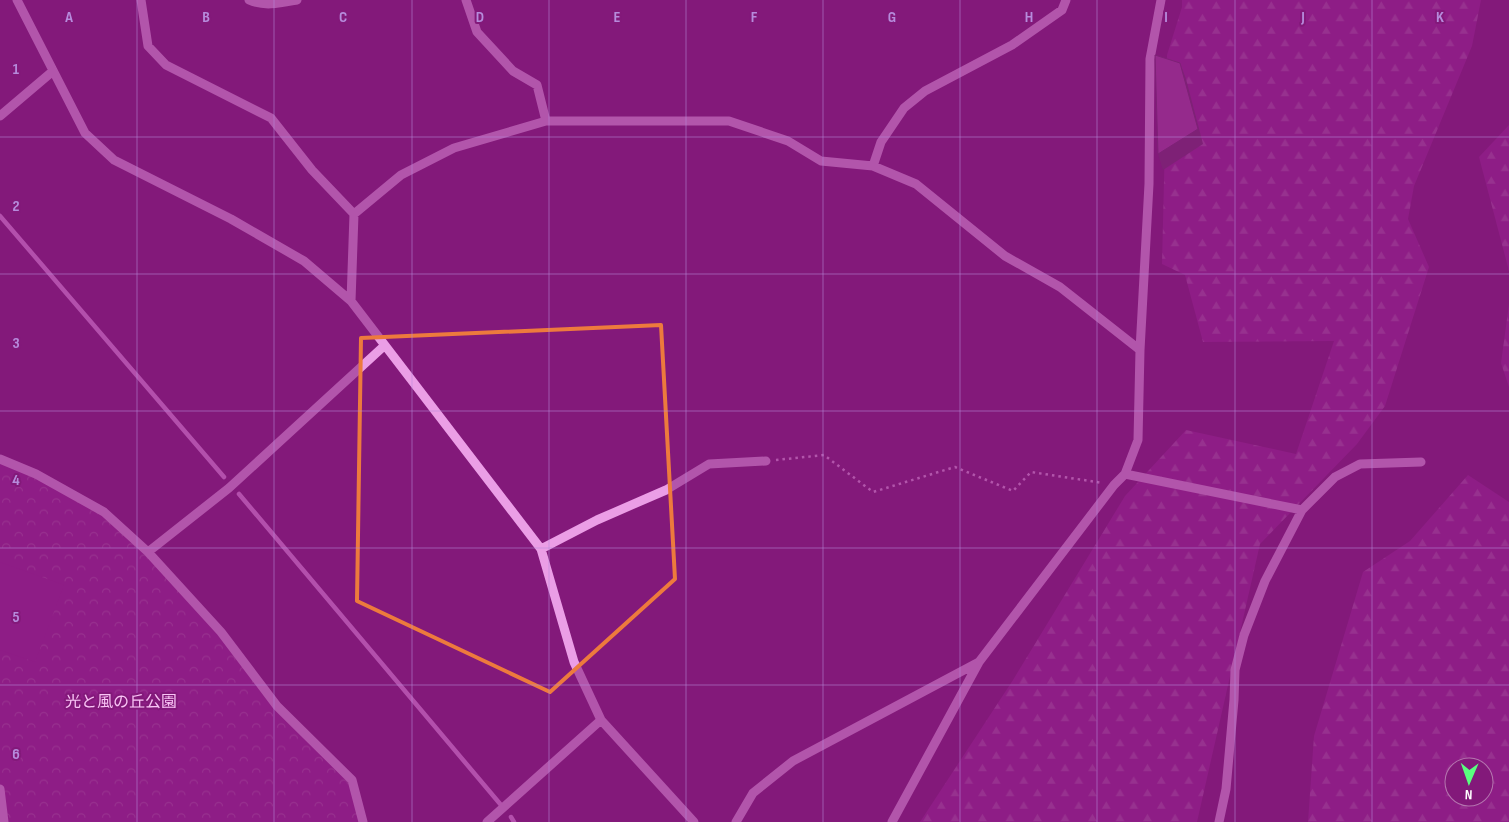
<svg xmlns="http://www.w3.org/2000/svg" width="1509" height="822" font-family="'Sofia Sans Condensed','Noto Sans JP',sans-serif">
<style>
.forest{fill:url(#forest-firs);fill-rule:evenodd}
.park{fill:url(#park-crowns)}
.pitch{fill:#9c2294}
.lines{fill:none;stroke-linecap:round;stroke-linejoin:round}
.stream{stroke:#ee91e9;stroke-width:4.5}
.path{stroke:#eb9ee6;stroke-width:2.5;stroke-dasharray:2.5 4;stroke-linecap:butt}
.minor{stroke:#eb9ee6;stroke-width:9}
.shaded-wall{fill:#782b72}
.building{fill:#ab3ea3;stroke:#782b72}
.marked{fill:none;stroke:#ed7a3d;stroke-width:4;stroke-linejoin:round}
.grid{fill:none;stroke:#b68bdc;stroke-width:1;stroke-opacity:0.55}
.labels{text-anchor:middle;stroke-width:4;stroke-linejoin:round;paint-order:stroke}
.park-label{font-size:16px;fill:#f9c3f5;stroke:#83197a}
.grid-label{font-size:16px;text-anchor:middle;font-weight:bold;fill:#b68bdc;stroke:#83197a;stroke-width:4;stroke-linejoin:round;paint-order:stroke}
</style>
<defs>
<pattern id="forest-firs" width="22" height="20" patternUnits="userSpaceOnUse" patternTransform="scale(1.25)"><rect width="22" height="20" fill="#9c2294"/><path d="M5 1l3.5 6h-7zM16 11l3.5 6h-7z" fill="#b04ea9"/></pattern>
<pattern id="park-crowns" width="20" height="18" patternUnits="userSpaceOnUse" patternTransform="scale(1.25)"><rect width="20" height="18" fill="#9c2294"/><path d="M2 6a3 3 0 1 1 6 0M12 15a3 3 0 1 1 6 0" fill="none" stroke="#b04ea9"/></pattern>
</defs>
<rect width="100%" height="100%" fill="#83197a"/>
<!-- forest -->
<path class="forest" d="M1182 0H1481L1472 46 1414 186 1408 219 1429 267 1385 406 1357 444 1260 544 1197 822H920L1013 680 1125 496 1186 430 1296 454 1334 341 1203 342 1185 275 1162 264 1167 55 1182 7Z
M1509 125V271L1479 157Z
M1509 304V387L1501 363Z
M1468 475 1509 502V822H1308L1314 736 1363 572 1410 541ZM1454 767H1484V797H1454Z"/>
<!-- park -->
<path class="park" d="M0 459 104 512 221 632 277 706 352 780 363 822H0Z"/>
<!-- pitch -->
<path class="pitch" d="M0 562 64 585 35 662 0 650Z"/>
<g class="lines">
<!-- stream -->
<path class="stream" d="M0 216 224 477
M239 494 501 805
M511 817 514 822"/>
<!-- path -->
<path class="path" d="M776 460 824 455 873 492 955 467 1013 491 1031 472 1103 483"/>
<!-- minor -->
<path class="minor" d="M17 0 85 133 114 160 231 219 304 261 351 301 541 549 574 662 601 720 694 822
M141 0 148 46 166 65 271 118 312 170 354 214
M249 0C264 7 281 3 297 0
M466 0 477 32 513 71 537 85 546 121
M0 116 53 71
M873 166 881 142 904 108 925 91 1012 45 1062 10 1066 0
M351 301 354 214 401 175 454 148 546 121H729L788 141 821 161 873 166 916 184 1005 256 1060 287 1140 350
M0 459 36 474 104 512 148 552 221 632 277 706 352 780 363 822
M1125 474 1302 510
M541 549 597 520 666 490 709 464 766 461
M148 552 229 488 384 346
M0 789 4 822
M487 822 601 720
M736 822 753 793 793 761 979 662 1114 485 1125 474 1138 440 1140 350 1149 184 1150 59 1161 0
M892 822 979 662
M1219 822 1226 789 1234 700 1235 670 1244 635 1265 581 1302 510 1335 477 1360 464 1421 462"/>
</g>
<!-- shaded-wall -->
<path class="shaded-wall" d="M1180 63 1186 79 1203 144 1163 170 1158 154Z"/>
<!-- building -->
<path class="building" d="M1155 55 1180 63 1198 129 1158 154Z"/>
<!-- marked area -->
<path d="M0 0H1509V822H0ZM661 325 675 579 550 692 357 601 361 338Z" fill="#83197a" fill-opacity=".55" fill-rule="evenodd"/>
<path class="marked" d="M661 325 675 579 550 692 357 601 361 338Z"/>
<!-- grid -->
<path class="grid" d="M137 0V822M274 0V822M412 0V822M549 0V822M686 0V822M823 0V822M960 0V822M1097 0V822M1235 0V822M1372 0V822M0 137H1509M0 274H1509M0 411H1509M0 548H1509M0 685H1509"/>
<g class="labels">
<!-- park labels -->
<g class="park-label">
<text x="121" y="707">光と風の丘公園</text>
</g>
</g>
<g class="grid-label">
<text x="69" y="22">A</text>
<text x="206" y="22">B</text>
<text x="343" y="22">C</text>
<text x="480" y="22">D</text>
<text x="617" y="22">E</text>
<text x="754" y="22">F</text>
<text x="892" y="22">G</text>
<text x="1029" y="22">H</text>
<text x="1166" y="22">I</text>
<text x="1303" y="22">J</text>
<text x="1440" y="22">K</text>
<text x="16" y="74">1</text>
<text x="16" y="211">2</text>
<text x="16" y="348">3</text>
<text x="16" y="485">4</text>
<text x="16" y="622">5</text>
<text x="16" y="759">6</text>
</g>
<!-- north arrow -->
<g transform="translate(1469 782) rotate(182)"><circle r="24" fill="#83197a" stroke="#b575af"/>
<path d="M0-4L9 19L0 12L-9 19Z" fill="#59fe7f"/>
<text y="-8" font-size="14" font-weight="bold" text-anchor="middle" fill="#ffffff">N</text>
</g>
</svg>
